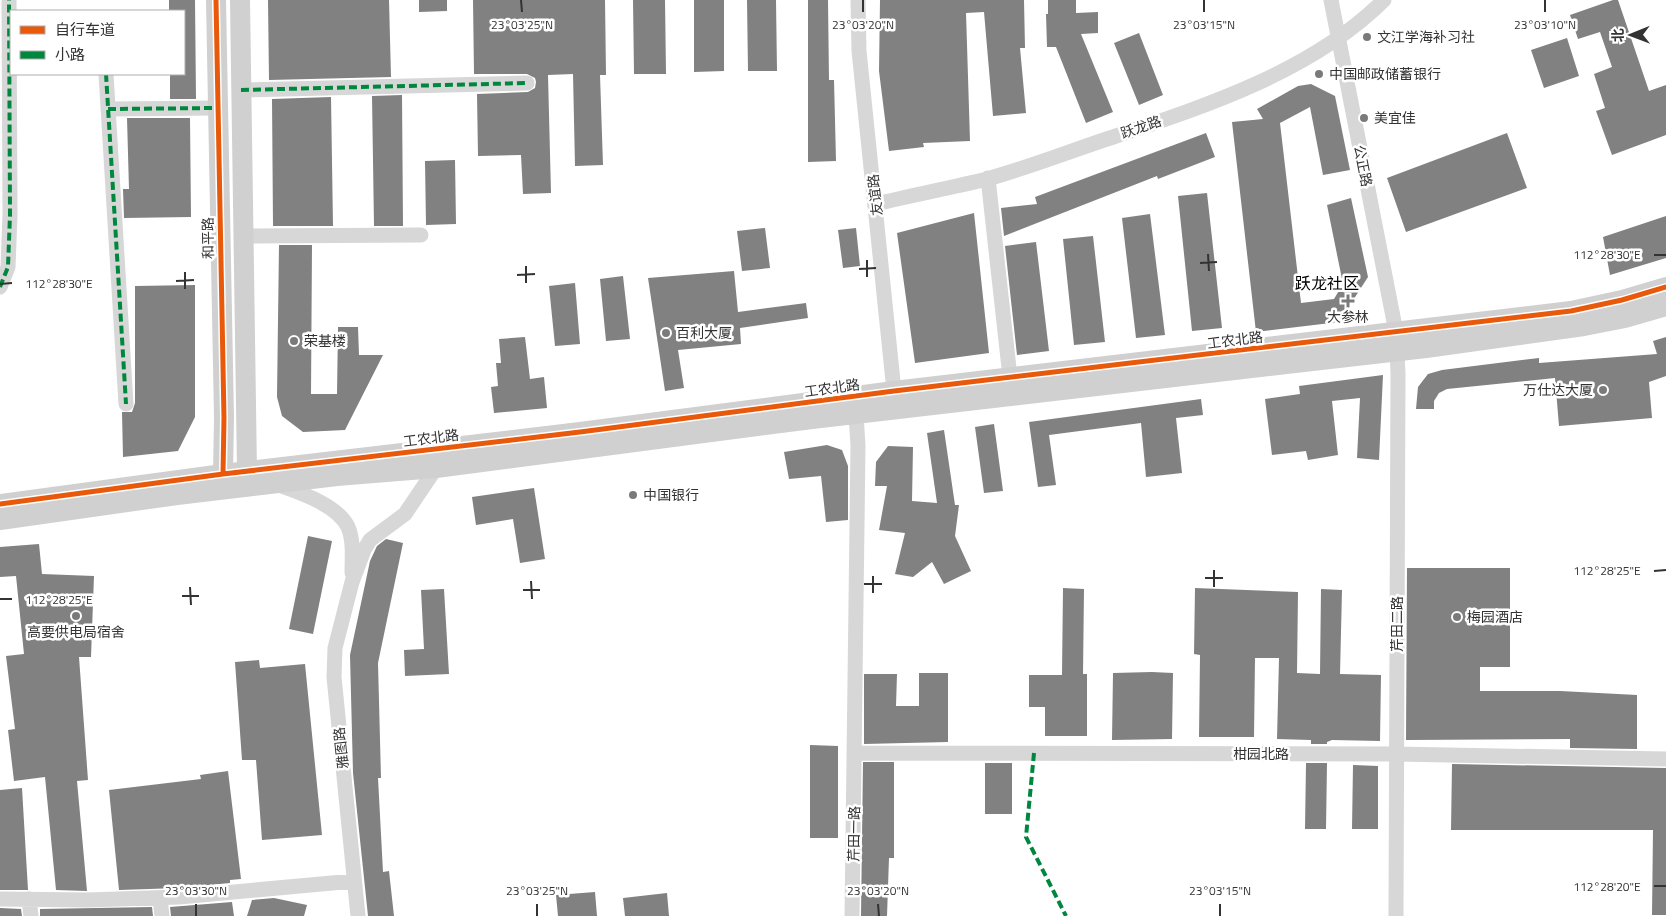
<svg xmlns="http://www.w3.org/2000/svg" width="1666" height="916" font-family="'Titillium Web','Noto Sans SC',sans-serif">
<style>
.building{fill:#818181}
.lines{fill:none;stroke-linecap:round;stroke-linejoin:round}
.street{stroke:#d7d7d7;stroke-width:15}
.secondary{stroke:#d0d0d0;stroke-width:20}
.quiet{stroke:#00873e;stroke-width:4;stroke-dasharray:8 4;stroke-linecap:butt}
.cycleway-casing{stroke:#fff;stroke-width:8}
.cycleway{stroke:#e8590c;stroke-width:5}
.ticks{fill:none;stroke:#333;stroke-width:2}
.poi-dot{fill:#7a7a7a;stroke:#fff;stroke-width:2}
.labels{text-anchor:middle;stroke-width:5;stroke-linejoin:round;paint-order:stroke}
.poi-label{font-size:14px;fill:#333;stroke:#fff;text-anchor:start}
.street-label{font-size:14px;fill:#333;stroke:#fff}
.quarter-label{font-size:16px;fill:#000;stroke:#fff}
.ticks-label{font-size:12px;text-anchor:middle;fill:#333;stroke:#fff;stroke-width:5;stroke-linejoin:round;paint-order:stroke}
</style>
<rect width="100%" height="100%" fill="#fff"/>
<!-- building -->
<path class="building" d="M169 0H195L196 99H170V74H184V11H169Z
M268 0H389L391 77 269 80Z
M419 0H447V11L419 12Z
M473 0H605L606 75H600L603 165 575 166 573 74 548 75 551 193 523 194 521 155 478 156 477 94 528 92 535 88 536 82 535 78 527 74H474Z
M633 0H665L666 74H634Z
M694 0H724V71L694 72Z
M747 0H776L777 71H748Z
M808 0H828L829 80H834L836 161 808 162Z
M880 0H1024L1025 48H1020L1026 113 993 116 984 12 966 13 970 141 923 143 924 147 889 151 879 71Z
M1048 0H1076V13L1098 12V33L1081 34 1113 112 1086 123 1056 47H1047L1046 14H1048Z
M1613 0H1618L1649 91 1666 85V135L1612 155 1596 111 1605 108 1594 74 1612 67 1600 32 1578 39 1570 15Z
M1139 33 1163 95 1139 105 1114 43Z
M1567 38 1579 76 1544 88 1531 50Z
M1311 84 1335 96 1350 170 1323 175 1310 107 1280 123 1301 303 1334 299 1343 284 1327 205 1351 198 1368 277 1339 322 1256 332 1232 122 1263 119 1257 109 1298 86Z
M402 95 403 226H374L372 96Z
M331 97 333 226H273L272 99Z
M127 118H190L191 217 124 218 123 189H129Z
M1206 133 1215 157 1158 179 1157 176 1004 236 1001 208 1037 204 1035 197Z
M1507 133 1527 188 1406 232 1387 178Z
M455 160 456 224 426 225 425 161Z
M1207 193 1222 328 1192 331 1178 196Z
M974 213 989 353 915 363 897 233Z
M1150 214 1165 335 1136 338 1122 218Z
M1666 216V258L1610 275 1603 237Z
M765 228 770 268 742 271 737 231Z
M856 228 860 266 843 268 838 230Z
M1093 236 1105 342 1074 345 1063 239Z
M1036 242 1049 351 1017 355 1005 246Z
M279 245H312L311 394H337L338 327H358L359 355H383L345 430 303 432 282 416 277 397Z
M734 271 738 312 806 303 808 318 740 328 741 344 678 350 684 388 665 391 648 278Z
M623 276 630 339 606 341 600 279Z
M575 283 580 344 555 346 549 286Z
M195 285V417L178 451 123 457 122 412H132L135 403V286Z
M525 337 530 379 544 377 547 408 494 413 491 387 498 386 496 363H501L499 339Z
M1666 337V376L1649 382 1652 418 1559 426 1555 378 1447 389 1439 393 1434 401V409H1416L1418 387 1428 374 1442 370 1539 358V363L1657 354 1653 341Z
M1383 375 1379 460 1357 458 1360 398 1332 401 1338 455 1308 460 1306 451 1272 455 1265 399 1300 394 1299 386Z
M1201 399 1203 415 1176 418 1182 473 1146 477 1141 423 1049 435 1056 485 1038 487 1029 422Z
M994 424 1003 491 984 493 975 427Z
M944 430 955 505H959L955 536 971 571 944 584 932 562 913 577 895 574 905 533 879 530 887 486H875L876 462 888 446 913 447 912 501 937 503 927 433Z
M827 445 842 450 848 466V520L826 522 821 476 789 479 784 452Z
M534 488 545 559 520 563 513 519 476 525 472 497Z
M308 536 332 541 313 634 289 629Z
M386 539 403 543 378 663 381 778H378L383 872 389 871 394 916H368L353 773 350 655 370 561 377 546Z
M39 544 42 574 94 576 91 657H79L88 780 77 781 87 891 56 890 45 777 14 781 8 730 15 729 6 656 24 654 16 576 0 577V547Z
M1407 568H1510V667H1480V691H1560L1637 695V749L1570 748V739L1406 740Z
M1063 588 1084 589 1083 674H1087V736H1045V707H1029V675H1062Z
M1195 588 1298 592 1297 673 1320 674 1321 589 1342 590 1340 674 1381 675 1380 741 1332 740 1327 742V744H1311V740L1277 739 1279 658H1255L1254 737H1199L1200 655 1194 654Z
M444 589 449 674 405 676 404 650 424 649 421 590Z
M259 660 260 668 305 664 322 835 262 840 256 760H242L235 662Z
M1152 672 1173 673 1172 739 1112 740 1113 673Z
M919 673H948V742L864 744V674H897L896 706H919Z
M810 745 838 746V838H810Z
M863 762H894V858H889L887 916H861Z
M985 763H1012V814H985Z
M1306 763H1327L1326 829H1305Z
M1452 764 1666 768V915H1652L1653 830H1451Z
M1353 765 1378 766V829H1352Z
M228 771 241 879 230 880V883L178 888 119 890 109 790 201 779 200 775Z
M22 788 28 890H0V790Z
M595 892 597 916H558L556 895Z
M667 893 669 916H625L623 898Z
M274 898 307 905 304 916H247L252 900Z
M232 902 234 916H171L170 907Z
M152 907 153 916H40V909Z
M0 908 21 909 22 916H0Z"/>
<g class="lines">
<!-- street -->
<path class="street" d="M858 0 859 51 894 391
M1331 0 1396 332 1398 373 1396 916
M106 74 126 404
M241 90 527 83
M108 109 217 108
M988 178 1010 377
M876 204C913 195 950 188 987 179 1030 167 1073 150 1116 136 1209 105 1314 70 1384 0
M244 236 421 235
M0 287 8 267 10 215 9 0
M276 484C298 492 337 504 348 527 354 541 352 559 352 573
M855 753 1396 754 1666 759
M160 898 162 916
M0 899 87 900 179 897 354 881
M29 899 31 916
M358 916 334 677 335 648 352 582 364 550 370 540 405 514 436 468
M852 916 858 446 856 414"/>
<!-- secondary -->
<path class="secondary" d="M216 0 224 418 223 474
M240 0 247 472
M0 504 223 474 580 432 894 391 1571 311 1622 300 1666 287
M0 520 177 495 337 476 436 468 812 419 1426 348 1584 326 1625 318 1666 306"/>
<!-- quiet -->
<path class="quiet" d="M106 74 126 404
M241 90 527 83
M108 109 217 108
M0 287 8 267 10 215 9 0
M1034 753 1026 837 1066 916"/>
<!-- cycleway casing -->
<g class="cycleway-casing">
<path id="cycleway" d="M216 0 224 418 223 474
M0 504 223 474 580 432 894 391 1571 311 1622 300 1666 287"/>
</g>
<!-- cycleway -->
<use href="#cycleway" class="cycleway"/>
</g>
<!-- ticks -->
<path class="ticks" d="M521 0 522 12M863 0V12M1204 0V12M1545 0V12M1208 254 1209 271M1654 255H1666M867 260V277M1200 263 1217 262M526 266V283M859 269 876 268M185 272V289M517 275 535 274M176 281 194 280M0 284 12 283M1214 570V587M1654 571 1666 570M873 576V593M1205 578H1223M531 581 532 599M864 584H882M190 587 191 605M523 590H540M182 596H199M0 599H12M1654 886H1666M196 904V916M537 904V916M878 904 879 916M1220 904V916"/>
<!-- markers -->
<g class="poi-dot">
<circle cx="1367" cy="37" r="5"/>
<circle cx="1319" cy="74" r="5"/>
<circle cx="1364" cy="118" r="5"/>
<path d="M1345.5 293.5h5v5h5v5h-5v5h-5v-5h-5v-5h5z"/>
<circle cx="666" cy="333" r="5"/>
<circle cx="294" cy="341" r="5"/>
<circle cx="1603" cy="390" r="5"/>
<circle cx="633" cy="495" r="5"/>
<circle cx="76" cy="616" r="5"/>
<circle cx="1457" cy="617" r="5"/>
</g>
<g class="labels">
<!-- poi labels -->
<g class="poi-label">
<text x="1377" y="42">文江学海补习社</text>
<text x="1329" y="79">中国邮政储蓄银行</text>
<text x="1374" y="123">美宜佳</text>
<text x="1348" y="322" text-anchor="middle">大参林</text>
<text x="676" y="338">百利大厦</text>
<text x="304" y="346">荣基楼</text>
<text x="1593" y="395" text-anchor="end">万仕达大厦</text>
<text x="643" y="500">中国银行</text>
<text x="1467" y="622">梅园酒店</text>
<text x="76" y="637" text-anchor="middle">高要供电局宿舍</text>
</g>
<!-- street labels -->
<g class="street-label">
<text transform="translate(1141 127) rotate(-19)" y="5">跃龙路</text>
<text transform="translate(1363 166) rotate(79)" y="5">公正路</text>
<text transform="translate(875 195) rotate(-96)" y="5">友谊路</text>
<text transform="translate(208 238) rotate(-91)" y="5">和平路</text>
<text transform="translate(1235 340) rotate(-7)" y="5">工农北路</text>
<text transform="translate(832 388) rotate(-8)" y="5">工农北路</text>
<text transform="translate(431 438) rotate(-7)" y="5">工农北路</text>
<text transform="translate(1397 624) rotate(-90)" y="5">芹田二路</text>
<text transform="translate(341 748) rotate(-96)" y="5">雅图路</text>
<text x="1261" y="759">柑园北路</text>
<text transform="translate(854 834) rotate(-89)" y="5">芹田一路</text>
</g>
<!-- quarter labels -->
<g class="quarter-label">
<text x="1327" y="289">跃龙社区</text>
</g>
</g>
<g class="ticks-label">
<text x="522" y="29">23°03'25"N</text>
<text x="863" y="29">23°03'20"N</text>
<text x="1204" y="29">23°03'15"N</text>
<text x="1545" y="29">23°03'10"N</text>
<text x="1607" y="259">112°28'30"E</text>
<text x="59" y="288">112°28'30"E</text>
<text x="1607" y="575">112°28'25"E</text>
<text x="59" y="604">112°28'25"E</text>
<text x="1607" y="891">112°28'20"E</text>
<text x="196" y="895">23°03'30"N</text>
<text x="537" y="895">23°03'25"N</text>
<text x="878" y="895">23°03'20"N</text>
<text x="1220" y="895">23°03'15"N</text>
</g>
<!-- legend -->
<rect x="10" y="10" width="175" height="65" fill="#ffffff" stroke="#adadad"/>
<rect x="20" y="26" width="25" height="8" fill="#e8590c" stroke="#adadad"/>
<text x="55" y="35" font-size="15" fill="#333333">自行车道</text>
<rect x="20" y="51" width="25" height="8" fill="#00873e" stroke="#adadad"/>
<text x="55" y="60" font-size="15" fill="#333333">小路</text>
<!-- north arrow -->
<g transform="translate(1631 35) rotate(269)" stroke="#ffffff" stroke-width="4" paint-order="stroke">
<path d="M0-4L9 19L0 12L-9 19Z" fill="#333333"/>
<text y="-8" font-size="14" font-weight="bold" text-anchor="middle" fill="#333333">北</text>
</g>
</svg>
